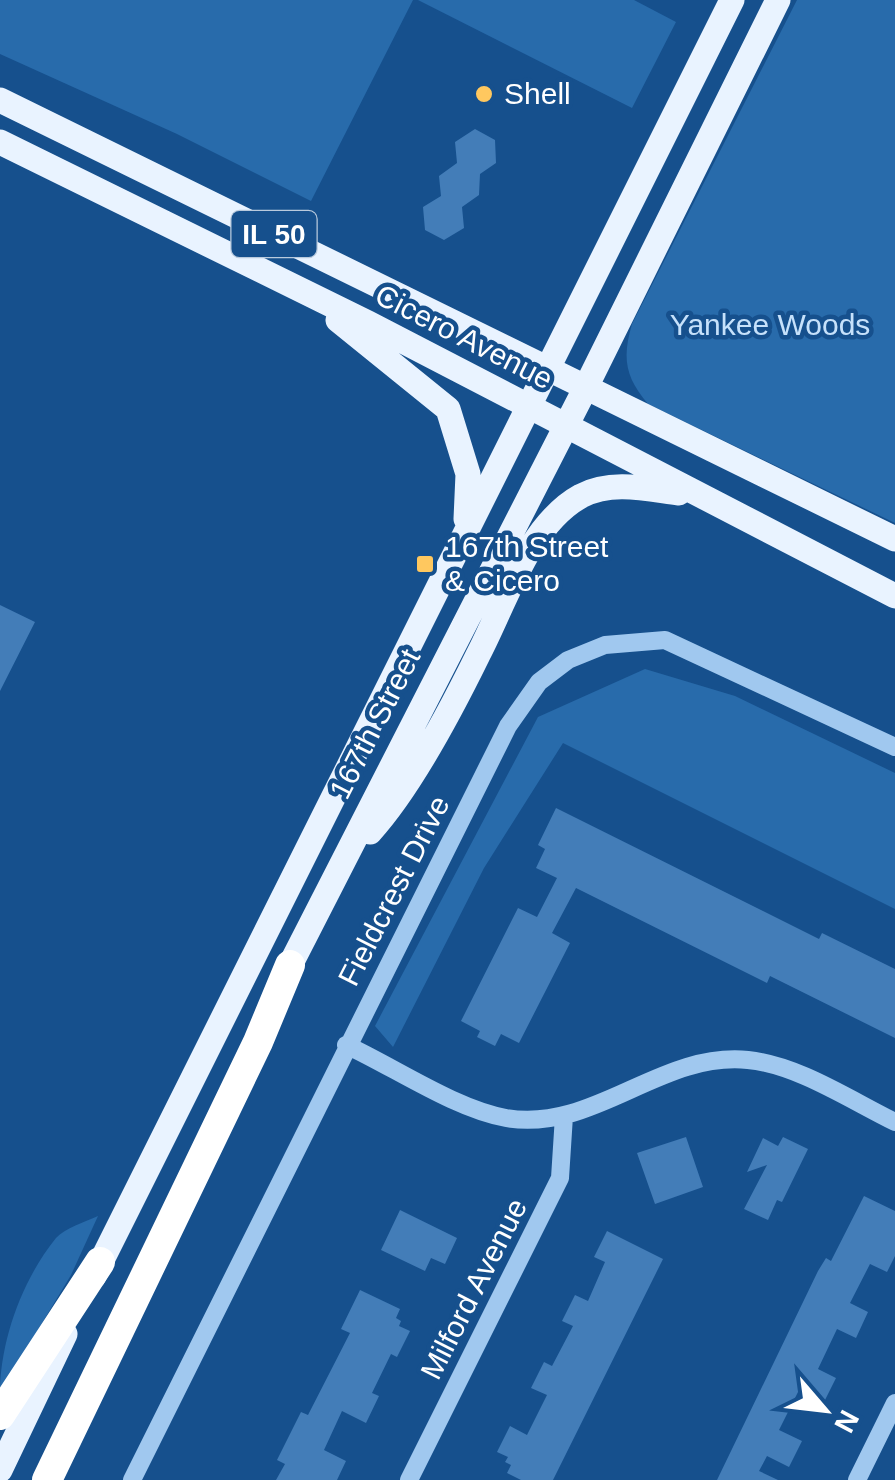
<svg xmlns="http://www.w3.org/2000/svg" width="895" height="1480" font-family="Helvetica,sans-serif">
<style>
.green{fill:#286bab}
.building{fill:#437db8}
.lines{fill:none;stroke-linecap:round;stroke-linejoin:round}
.minor{stroke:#a0c8ef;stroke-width:18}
.major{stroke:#e9f3ff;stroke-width:25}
.highway{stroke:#fff;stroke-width:30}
.poi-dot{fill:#ffc85f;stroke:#16508d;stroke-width:4}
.labels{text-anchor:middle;stroke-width:9;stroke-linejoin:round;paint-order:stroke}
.shield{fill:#16508d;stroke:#b9cadd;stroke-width:2.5}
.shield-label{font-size:28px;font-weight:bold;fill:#fff}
.poi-label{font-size:30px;fill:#fff;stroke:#16508d;text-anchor:start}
.park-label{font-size:30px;fill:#c6e1fb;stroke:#16508d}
.street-label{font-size:30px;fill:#fff;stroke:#16508d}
</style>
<rect width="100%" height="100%" fill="#16508d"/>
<!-- green -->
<path class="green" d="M0 0H413L311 201 177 134 0 54Z
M418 0H634L676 22 632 108Z
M797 0H895V523L648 404C625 377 622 358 632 324Z
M645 669 735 696 895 773V909L563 743 484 868 393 1047 375 1026 538 717Z
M98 1216 71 1275 0 1393C0 1341 22 1280 56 1238 65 1228 85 1222 98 1216Z"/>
<!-- building -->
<path class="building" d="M475 129 495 140 496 163 480 174 479 195 462 207 464 228 444 240 425 230 423 207 441 196 439 176 457 163 455 142Z
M0 605 35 622 0 691Z
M556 808 819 939 822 933 895 969V1038L770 976 767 983 576 888 552 933 570 943 519 1043 501 1034 495 1046 477 1037 480 1031 461 1021 518 908 537 917 557 878 536 868 545 849 538 845Z
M686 1137 703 1187 655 1204 637 1153Z
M783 1137 808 1149 782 1202 777 1200 768 1220 744 1209 767 1165 747 1172 763 1138 778 1146Z
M864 1196 895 1211V1256L887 1272 870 1264 850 1303 868 1312 856 1338 837 1329 818 1369 836 1378 823 1404 798 1392 779 1430 802 1441 789 1467 767 1456 759 1471 778 1480H717L818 1271 826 1258 831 1261Z
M400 1210 457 1238 445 1264 431 1258 425 1271 381 1250Z
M607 1231 663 1259 553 1480H521L507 1473 511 1465 505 1462 508 1457 497 1452 510 1426 527 1435 547 1395 531 1388 544 1362 552 1366 573 1326 562 1321 575 1295 588 1301 605 1262 594 1257Z
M360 1290 400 1309 396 1318 401 1321 399 1326 410 1331 397 1357 391 1354 372 1393 379 1396 366 1423 342 1411 324 1450 346 1461 337 1480H276L285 1464 277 1460 301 1412 308 1415 350 1333 341 1329Z"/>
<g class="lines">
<!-- minor -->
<path class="minor" d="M346 1045C394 1067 455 1109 506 1118 594 1133 660 1051 748 1060 798 1065 850 1100 895 1122
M132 1480 508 726 539 682 568 660 605 645 665 640 895 747
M409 1480 560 1178 564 1116
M857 1480 895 1403"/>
<!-- major -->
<path class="major" d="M0 100 895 539
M0 142 368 323 895 596
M338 320 448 409 468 474 466 519
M370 832C409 789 452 708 478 655 505 604 528 525 581 496 612 480 647 489 679 493
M281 983 587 385 778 0
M94 1276 732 0
M0 1470 65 1334"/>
<!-- highway -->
<path class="highway" d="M0 1415 100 1262
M47 1480 258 1042 290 965"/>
</g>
<!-- markers -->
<g class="poi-dot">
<circle cx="484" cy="94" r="10"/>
<rect x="415" y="554" width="20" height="20" rx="5"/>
</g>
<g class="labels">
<!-- shield labels -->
<rect class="shield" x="231.5" y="211" width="85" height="46" rx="8"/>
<g class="shield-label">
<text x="274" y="244">IL 50</text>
</g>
<!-- poi labels -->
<g class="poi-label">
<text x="504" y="104">Shell</text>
<text x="445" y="557">167th Street<tspan x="445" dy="34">&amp; Cicero</tspan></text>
</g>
<!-- park labels -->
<g class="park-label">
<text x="770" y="335">Yankee Woods</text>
</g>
<!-- street labels -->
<g class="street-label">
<text transform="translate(464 337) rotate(27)" y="10">Cicero Avenue</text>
<text transform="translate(375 724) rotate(-63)" y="10">167th Street</text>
<text transform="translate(394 891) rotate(-63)" y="10">Fieldcrest Drive</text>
<text transform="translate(474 1289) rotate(-63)" y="10">Milford Avenue</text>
</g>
</g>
<!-- north arrow -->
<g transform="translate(825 1410) rotate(118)" stroke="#16508d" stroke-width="8" paint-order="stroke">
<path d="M0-8L18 38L0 25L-18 38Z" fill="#ffffff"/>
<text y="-15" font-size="28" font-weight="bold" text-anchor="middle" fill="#ffffff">N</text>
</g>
</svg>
